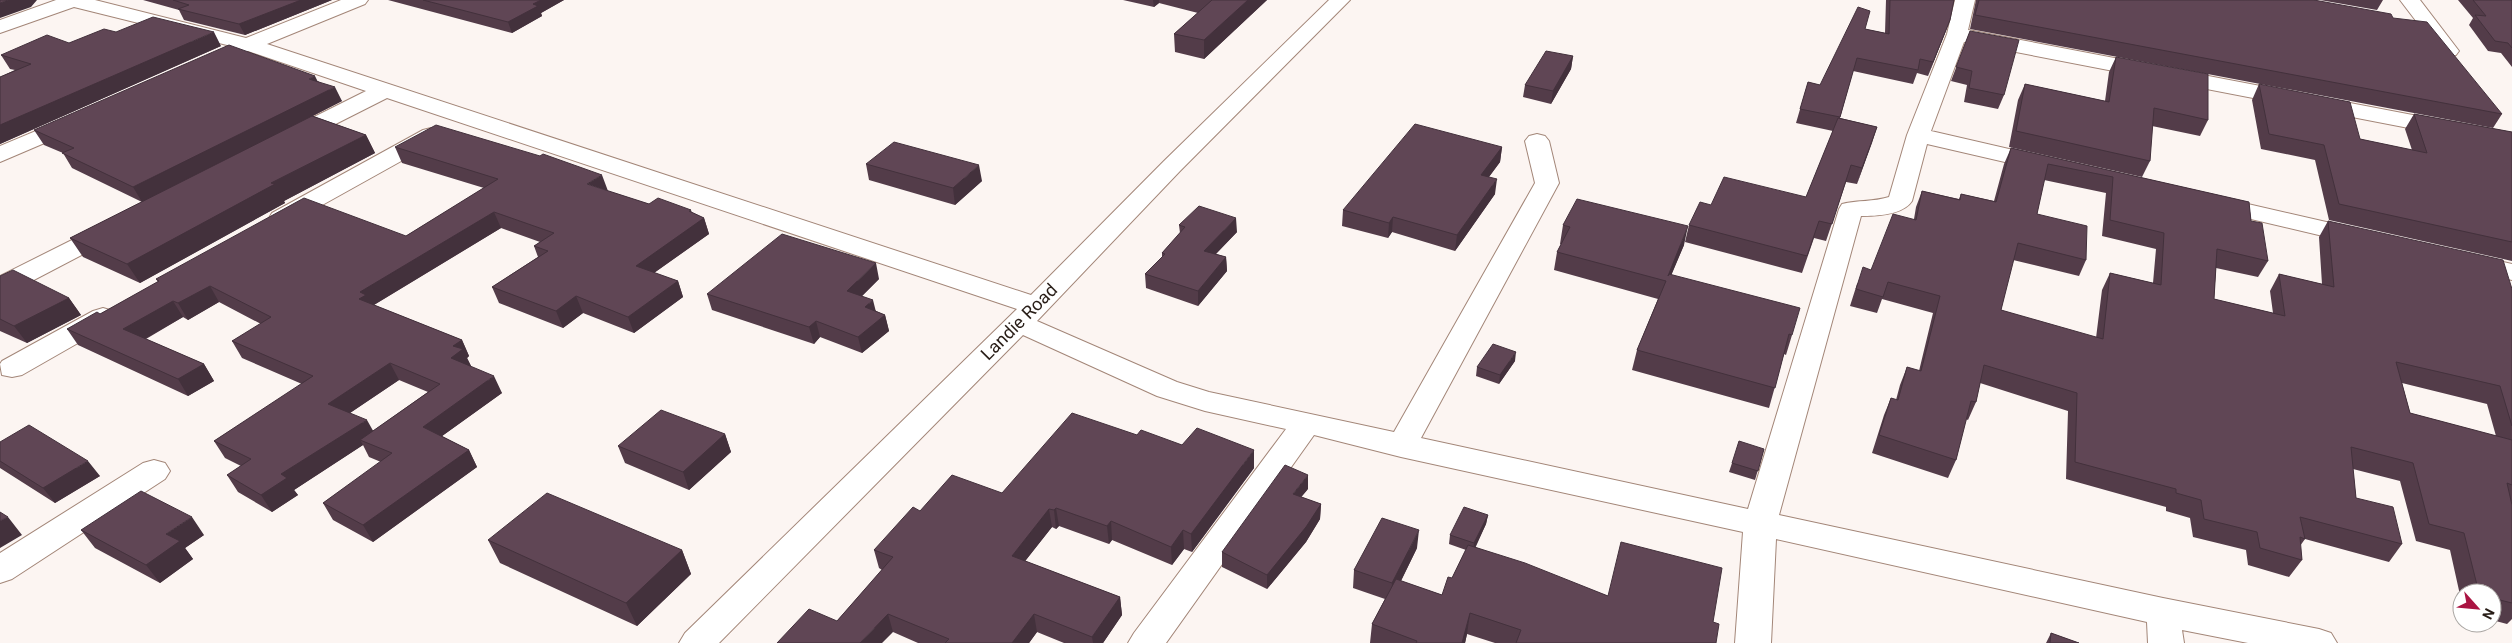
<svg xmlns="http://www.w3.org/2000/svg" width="2512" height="643" font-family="Roboto,sans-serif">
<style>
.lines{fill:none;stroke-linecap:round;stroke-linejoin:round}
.street-casing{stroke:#a38678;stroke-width:2}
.street{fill:#fff;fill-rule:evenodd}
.wall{fill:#533c49;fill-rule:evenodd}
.shaded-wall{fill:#43313c}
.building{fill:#604655;stroke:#43313c;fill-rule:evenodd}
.labels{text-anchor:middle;stroke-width:5;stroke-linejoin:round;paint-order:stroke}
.street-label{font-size:18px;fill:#281d17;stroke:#fff}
</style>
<rect width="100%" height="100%" fill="#fcf5f2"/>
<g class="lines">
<!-- street casing -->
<g class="street-casing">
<path id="street" d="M56 0H95L246 38 341 0H368L365 4 267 44 1031 295 1164 161 1329 0H1350L1180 171 1037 321 1177 382 1209 392 1394 432 1535 183 1525 141 1529 136 1537 134 1545 136 1549 141 1559 183 1421 438 1748 509 1839 209 1842 204C1858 200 1873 202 1889 197L1907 135 1947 34 1955 0H1975L1968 30 2512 134V148L1964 42 1931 131 2052 159 2056 164 2052 169 2044 171 1927 144 1912 201C1903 215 1877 216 1861 216L1779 515 2163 598 2319 629 2331 633 2337 643H2248L2182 630 2184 643H2148L2147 622 1776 539 1771 643H1735L1743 532 1401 457 1314 435 1166 643H1128L1134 633 1286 429 1205 411 1157 396 1023 335 719 643H679L685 633 1017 309 387 98 300 142 292 144 284 142 281 137 284 132 366 91 248 51 241 53 234 51 231 46 74 7 0 33V20Z
M2400 0H2420L2459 51 2456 55 2449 57 2442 55Z
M74 115 82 117 85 122 82 127 0 162V146Z
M431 128 439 130 442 135 439 140 290 223 281 225 272 223 269 218 272 213 423 130Z
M2213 196 2370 232 2374 237 2370 242 2361 245 2204 208 2201 203 2204 198Z
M109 223 118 226 122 231 118 236 9 293 0 295V276L100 226Z
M2469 254 2512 264V280L2460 268 2456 262 2460 256Z
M103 308 113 311 117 317 113 323 22 375 12 377 2 375 0 364 2 361 93 311Z
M154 460 165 463 170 471 165 479 12 579 0 583V553L143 463Z"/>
</g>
<!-- street -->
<use href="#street" class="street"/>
</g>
<!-- wall -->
<path class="wall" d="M143 0H332L245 35 184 20 179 10Z
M388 0H564L541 13 542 16 512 33Z
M1123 0H1267L1204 59 1175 52 1174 34 1198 13 1159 3 1154 7Z
M1886 0H1954L1950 20 1945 33 1928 76 1917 73 1913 84 1853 71 1840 118 1877 127 1857 184 1846 182 1826 241 1814 238 1802 273 1685 242 1689 225 1711 205 1806 197 1833 131 1796 123 1808 82 1820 85 1865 29 1885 33Z
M1976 0H2314L2393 18 2502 114 2493 128 1970 29Z
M2320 0H2383L2377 10Z
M2458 0H2512V67L2501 53 2488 51 2469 25 2473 18Z
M1970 31 2004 95 1998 109 1964 102 1967 85 1951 81Z
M116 32 221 46 0 144V77L15 70 10 69 1 55 69 43Z
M1573 56 1571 69 1551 104 1523 97 1525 85Z
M2116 57 2208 120 2200 136 2152 126 2150 161 2142 177 2009 147 2018 100 2025 84 2105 101 2109 72Z
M318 81 342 101 313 116 366 135 375 153 284 201 285 203 140 283 83 257 70 238 142 202 72 168 63 153 44 145 34 130Z
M2259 84 2360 139 2412 150 2405 129 2414 114 2512 132V261L2329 220 2315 160 2261 149 2252 100Z
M395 147 608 191 649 204 691 212 704 218 709 234 654 273 678 281 683 297 634 333 583 313 563 328 499 303 492 287 538 257 534 246 540 242 501 228 374 305 462 340 469 356 467 358 471 366V367L502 393 442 436 469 450 477 467 373 542 333 520 323 503 381 462 369 457 363 445 294 490 298 495 272 512 238 492 227 475 241 466 225 458 214 441 302 384 242 358 232 341 261 324 219 302 188 320 183 317 146 339 204 364 214 381 188 396 78 345 67 329 100 314 158 282 156 279 406 236 484 188 402 163ZM399 380 428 392 373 431 350 413Z
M1502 147 1500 162 1489 177 1495 194 1455 251 1392 232 1388 238 1342 226 1343 210Z
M2011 148 2249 202 2251 221 2268 261 2258 277 2216 268 2214 299 2273 313 2270 291 2279 274 2322 284 2319 237 2328 221 2512 289V619L2507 624 2492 620V593H2462V604L2450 550 2416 541 2400 481 2353 469 2356 498 2402 544 2389 562 2305 539 2300 546 2302 560 2289 577 2248 565 2246 550 2193 537 2190 518 2166 511V507L2066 479 2068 411 1980 383 1976 402 1968 420 1966 419 1956 460 1948 478 1872 453 1884 415 1891 398 1896 400 1900 385 1907 367 1919 371 1933 313 1882 299 1877 313 1850 306 1857 284 1871 270 1914 219 1916 207 1922 191 1959 199 1961 194 1994 201 2004 164ZM2044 180 2106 193 2102 236 2156 249 2153 283 2110 273 2102 290 2096 338 2001 310 2013 260 2079 276 2086 260 2037 214ZM2402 383 2487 404 2496 436 2410 413Z
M866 164 982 181 955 205 869 180Z
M1179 225 1237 232 1216 254 1226 257 1227 271 1198 306 1146 288 1145 274 1162 258V253L1180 233Z
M1563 225 1684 245 1671 275 1792 335 1786 355 1784 354 1769 408 1632 370 1637 350 1658 299 1554 270 1557 252 1561 244H1560Z
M0 276 69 298 81 315 27 343 0 331Z
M879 279 862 296 876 311 885 315 889 331 862 353 820 337 814 344 712 310 707 294Z
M1515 361 1499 384 1476 376 1477 367Z
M725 434 731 452 689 490 625 463 618 446Z
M1137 435 1182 445 1254 468 1192 552 1184 549 1172 565 1112 540 1109 544 1059 526 1056 529 1052 527 1025 561 1120 597 1122 615 1103 643H1064L1037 632 1029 643H918L893 632 837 621 882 570 879 568 874 550 920 511 1002 493Z
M0 442 100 476 55 503 0 468Z
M1764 449 1755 480 1729 472 1732 463Z
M1308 489 1301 497 1321 504 1320 519 1306 542 1267 589 1222 567V552Z
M1488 515 1486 524 1475 547 1608 596 1713 622 1716 643H1495L1467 634 1465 643H1370L1372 624 1385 599 1353 588 1354 570 1417 548 1401 581 1442 595 1452 578 1466 550 1449 544 1450 535Z
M81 530 204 535 185 548 193 559 160 583 95 548Z
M488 540 682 550 691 574 637 626 500 563Z
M2051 633 2079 643H2046Z"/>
<!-- shaded-wall -->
<path class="shaded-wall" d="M8 0H37L31 7 0 18V3Z
M301 0H332L245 35 239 24Z
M541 0H564L541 13 542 16 512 33 508 22 533 4Z
M1153 0H1159V3L1154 7Z
M1248 0H1267L1204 59V40Z
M1950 20 1945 33 1928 76 1933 62Z
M214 32 221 46 0 144V125Z
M1573 56 1571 69 1551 104 1553 91Z
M315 76 322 90 309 79Z
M335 87 342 101 142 202 133 187Z
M1877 127 1872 143 1857 184 1862 168Z
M366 135 375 153 284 201 285 203 140 283 127 264 271 183Z
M1502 147 1500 162 1479 190 1481 175Z
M979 165 982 181 955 205 953 188Z
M602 175 608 191 587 184Z
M1497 179 1495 194 1455 251 1457 235Z
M691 210 695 224 704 218 709 234 641 282 636 266Z
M494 212 501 228 372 306 359 299 360 292Z
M1393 217 1392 232 1388 238 1389 223Z
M1236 218 1237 232 1205 265 1204 251Z
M1688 226 1684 245 1663 295 1668 276Z
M1226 257 1227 271 1198 306V291Z
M876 263 879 279 851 307 847 291Z
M678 281 683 297 634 333 628 317Z
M210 286 219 302 188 320 178 303Z
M576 296 583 313 563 328 556 311Z
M69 298 81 315 27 343 14 326Z
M873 300 877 316 865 307Z
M173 301 183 317 134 345 123 329Z
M885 315 889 331 862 353 858 337Z
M816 321 820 337 814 344 809 327Z
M462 340 469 356 467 358 471 366 459 375 451 358 453 346Z
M1516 352 1515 361 1499 384 1500 375Z
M390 363 399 380 338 421 328 404Z
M204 364 214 381 188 396 178 379Z
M494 376 502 393 431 444 423 427Z
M367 420 376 436 360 440 363 445 294 490 298 495 272 512 261 495 281 474Z
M725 434 731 452 689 490 683 472Z
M469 450 477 467 373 542 363 525Z
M1254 450V468L1192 552 1191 534Z
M88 461 100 476 55 503 43 488Z
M1308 475V489L1292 508 1293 494Z
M1321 504 1320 519 1306 542 1267 589V575Z
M1056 508 1059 526 1056 529 1054 510Z
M1049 509 1052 527 1015 574 1012 556Z
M1488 515 1486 524 1473 553 1474 543Z
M8 517 22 535 0 548V521Z
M192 517 204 535 185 548 193 559 160 583 146 565 166 534Z
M1111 521 1112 540 1109 544 1107 526Z
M1183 530 1184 549 1172 565 1171 547Z
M1419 530 1417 548 1391 601 1392 583Z
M682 550 691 574 637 626 626 603Z
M1120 597 1122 615 1103 643H1093L1092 637Z
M1470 613 1467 634 1465 643H1462Z
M888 614 893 632 882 643H860Z
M1034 614 1037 632 1029 643H1012Z"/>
<!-- building -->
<path class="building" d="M0 0H8L0 3Z
M173 0H301L239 24 178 9 189 5Z
M423 0H541L533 4 538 6 508 22Z
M1212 0H1248L1204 40 1174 34Z
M1890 0H1954L1950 20 1933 62 1920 59 1918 70 1857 58 1840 117 1800 109 1808 82 1820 85 1858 7 1870 11 1865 29 1889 34Z
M1979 0H2314L2391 14 2393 18 2427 22 2502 114 1975 15Z
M2473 0H2512V48L2508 43 2495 41 2475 15 2486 16Z
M153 17 214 32 0 125V77L31 64 1 55 47 35 69 43 104 29 116 32Z
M1970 31 2019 40 2004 95 1969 88 1972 71 1956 67Z
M229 45 315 76 309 79 335 87 133 187 62 153 74 148 34 130Z
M1546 51 1573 56 1553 91 1525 85Z
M2116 57 2208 74V120L2154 108 2150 161 2016 131 2025 84 2109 102Z
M2259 84 2350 102 2360 139 2427 153 2414 114 2512 132V242L2339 204 2324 145 2269 134Z
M312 116 366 135 271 183 275 184 127 264 70 238Z
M1838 118 1877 127 1862 168 1851 165 1832 224 1819 221 1807 256 1689 225 1700 202 1711 205 1724 177 1806 197Z
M1415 124 1502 147 1481 175 1497 179 1457 235 1393 217 1389 223 1343 210Z
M436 125 540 156 543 154 602 175 587 184 649 204 658 198 691 210 689 211 704 218 636 266 678 281 628 317 576 296 556 311 492 287 548 251 534 246 554 233 494 212 360 292 366 295 359 299 462 340 453 346 463 349 451 358 494 376 423 427 469 450 363 525 323 503 392 453 360 440 440 384 390 363 328 404 367 420 281 474 287 478 261 495 227 475 251 459 214 441 313 376 232 341 271 317 210 286 178 303 173 301 123 329 204 364 178 379 67 329 97 312 100 314 159 281 156 279 304 198 406 236 498 179 395 147Z
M894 142 979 165 953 188 866 164Z
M2011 148 2249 202 2251 221 2262 223 2268 261 2217 249 2214 299 2285 316 2279 274 2334 287 2328 221 2503 260 2512 289V426L2500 386 2396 362 2410 413 2512 440V485L2507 483 2512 505V603L2492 598V593H2479L2464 533 2429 524 2413 463 2351 447 2356 498 2393 507 2402 544 2300 517 2305 539 2300 537 2302 560 2260 548 2257 532 2204 519 2201 500 2176 493V489L2075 462 2077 393 1984 365 1976 402 1971 401 1956 460 1879 435 1891 398 1898 400 1907 367 1921 371 1940 296 1888 282 1883 297 1856 289 1863 267 1871 270 1893 214 1916 220 1922 191 1960 200 1961 194 1996 202ZM2048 164 2113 177 2110 220 2164 233 2161 285 2110 273 2103 339 2001 310 2018 243 2086 260 2087 226 2037 214Z
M1577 199 1688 226 1668 276 1669 274 1800 308 1792 335 1789 334 1775 388 1637 350 1666 281 1557 252 1570 227 1563 225Z
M1199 206 1236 218 1204 251 1226 257 1198 291 1145 274 1165 254 1162 253 1185 227 1179 225Z
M782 234 876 263 847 291 873 300 865 307 885 315 858 337 816 321 809 327 707 294Z
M13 270 69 298 14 326 0 319V276Z
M1493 344 1516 352 1500 375 1477 367Z
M661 410 725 434 683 472 618 446Z
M1072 413 1137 435 1141 430 1182 445 1197 428 1254 450 1191 534 1183 530 1171 547 1111 521 1107 526 1056 508 1054 510 1049 509 1012 556 1120 597 1092 637 1034 614 1012 643H945L949 639 888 614 860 643H777L809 609 837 621 893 557 874 550 913 507 920 511 952 475 1002 493Z
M29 425 88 461 43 488 0 461V442Z
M1739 441 1764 449 1758 471 1732 463Z
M1285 465 1308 475 1293 494 1321 504 1306 527 1267 575 1222 552Z
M141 491 192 517 166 534 180 541 146 565 81 530Z
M547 493 682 550 626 603 488 540Z
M1464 507 1488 515 1474 543 1450 535Z
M0 512 8 517 0 521Z
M1382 518 1419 530 1392 583 1354 570Z
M1621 542 1722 568 1713 622 1719 624 1716 643H1516L1521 630 1470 613 1462 643H1416L1417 641 1372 624 1396 579 1442 595 1448 577 1452 578 1468 545 1525 563 1608 596Z
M2051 633 2079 643H2050Z"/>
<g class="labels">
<!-- street labels -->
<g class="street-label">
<text transform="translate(1019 322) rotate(-45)" y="6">Landie Road</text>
</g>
</g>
<!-- north arrow -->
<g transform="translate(2477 608) rotate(117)"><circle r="24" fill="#ffffff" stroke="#a9a5a2"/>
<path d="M0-4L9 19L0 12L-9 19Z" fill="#aa1442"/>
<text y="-8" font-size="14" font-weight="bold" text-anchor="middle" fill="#281d17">N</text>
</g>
</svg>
